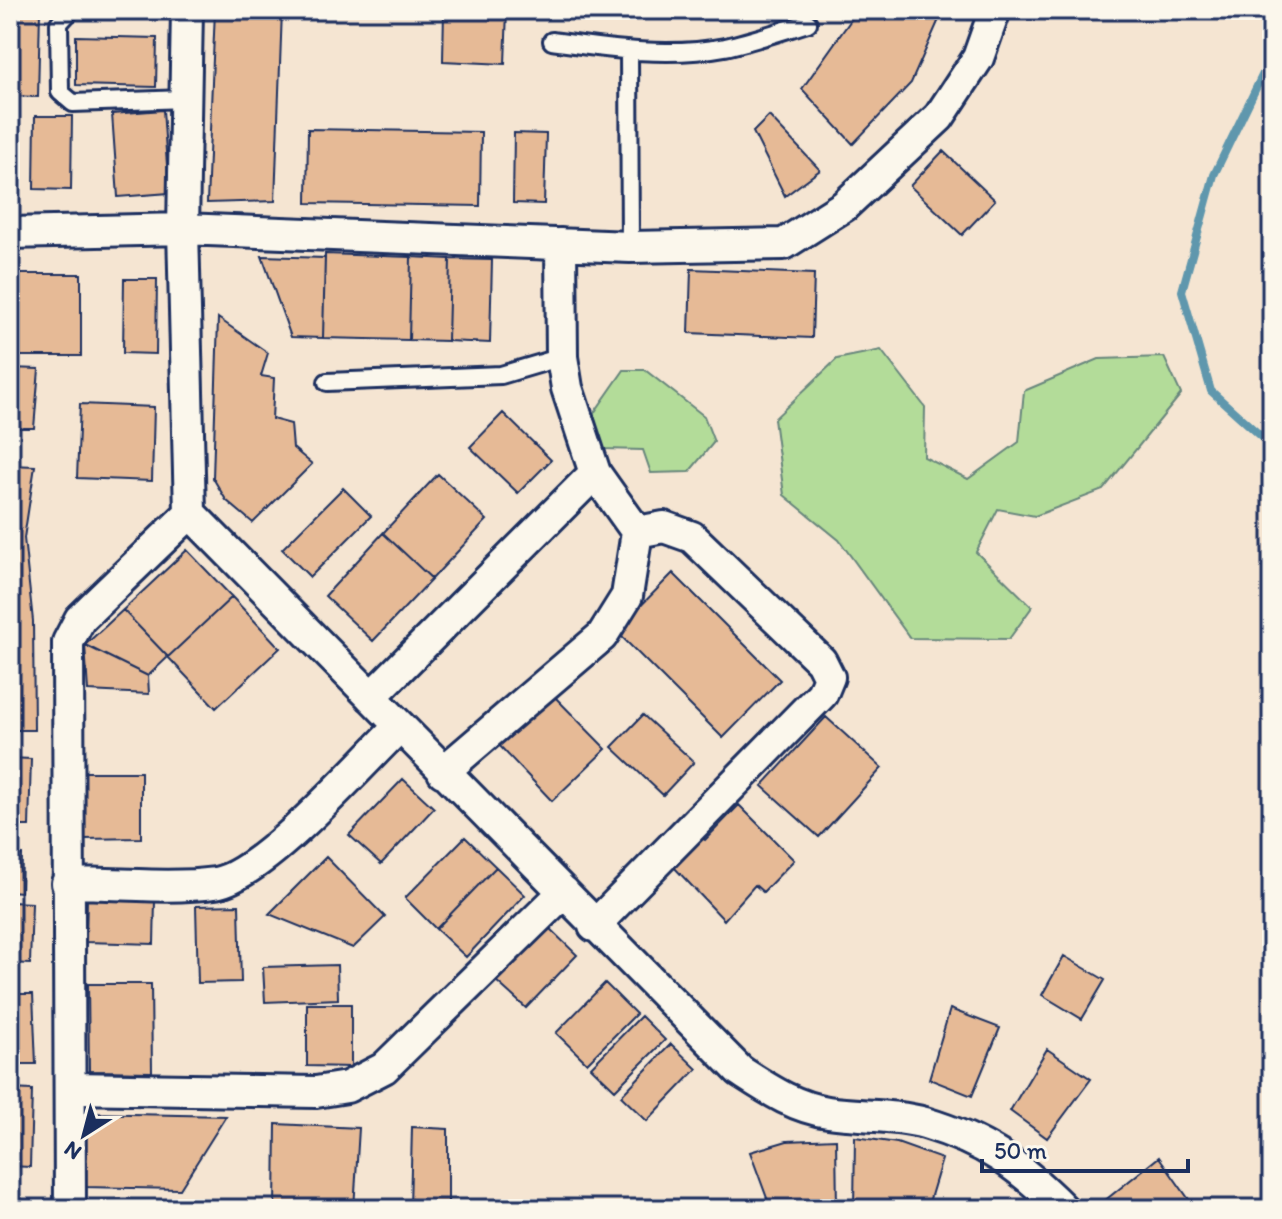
<svg xmlns="http://www.w3.org/2000/svg" width="1282" height="1219" font-family="Itim,sans-serif">
<style>
.green{fill:#b3dc99;stroke:#67867c;stroke-width:2}
.lines{fill:none;stroke-linecap:round;stroke-linejoin:round}
.stream{stroke:#5e97ad;stroke-width:8}
.building{fill:#e6ba96;stroke:#1b2f5e;stroke-width:2}
.lane-casing{stroke:#1b2f5e;stroke-width:22}
.street-casing{stroke:#1b2f5e;stroke-width:36}
.lane{stroke:#fbf7ec;stroke-width:16}
.street{stroke:#fbf7ec;stroke-width:30}
</style>
<rect width="100%" height="100%" fill="#f5e5d2"/>
<filter id="ink" filterUnits="userSpaceOnUse"><feTurbulence type="fractalNoise" baseFrequency=".0125" numOctaves="2"/><feDisplacementMap in="SourceGraphic" scale="16" xChannelSelector="R" yChannelSelector="G"/><feConvolveMatrix kernelMatrix="1 2 1 2 8 2 1 2 1" color-interpolation-filters="sRGB"/></filter>
<g filter="url(#ink)">
<!-- green -->
<path class="green" d="M881 350 925 407 924 457 968 479 1019 442 1024 391 1099 359 1164 357 1181 394 1103 490 1035 516 998 509 976 552 1032 607 1009 639 910 638 839 540 784 495 774 419 837 359Z
M624 370H645L704 416 714 442 689 472 651 473 643 450 604 449 592 416Z"/>
<g class="lines">
<!-- stream -->
<path class="stream" d="M1272 55 1214 175 1182 291 1211 391 1272 446"/>
</g>
<!-- building -->
<path class="building" d="M10 10H40L38 97 10 96Z
M215 10H282L275 201 207 203Z
M444 10H507L505 64 443 61Z
M858 10H932L941 15 911 83 853 144 802 89Z
M76 36 157 38 156 87 76 85Z
M163 110 169 193 118 197 112 114Z
M35 116H72L71 190 34 189Z
M769 116 820 170 785 196 753 132Z
M308 129 481 132 480 206 307 203Z
M514 133 546 134 544 204 513 203Z
M943 151 995 200 962 235 910 186Z
M325 254 411 257 409 340 323 338Z
M262 256 325 258 323 338 291 337Z
M411 257 450 259 448 341 409 340Z
M450 259 492 260 490 343 448 341Z
M691 269 814 274 812 338 689 333Z
M10 274H81V356H10Z
M124 279H157L156 354 123 353Z
M218 318 268 353 261 376 274 378 272 419 291 424 293 448 312 464 253 523 226 500 213 478Z
M10 368 39 369 34 428H10Z
M80 404 154 407 152 481 77 478Z
M503 413 551 460 518 493 470 447Z
M10 465 35 466 24 538 33 621 34 730H10Z
M438 474 487 520 432 579 383 533Z
M343 488 371 516 310 577 282 549Z
M383 533 432 579 373 641 325 596Z
M187 550 232 597 168 657 123 610Z
M673 573 780 680 723 738 616 631Z
M232 597 280 648 216 708 168 657Z
M123 610 168 657 148 676 85 645Z
M85 645 148 676 149 694 88 691Z
M550 692 606 749 552 801 497 743Z
M643 715 694 762 663 795 612 747Z
M826 717 882 768 819 837 762 786Z
M10 758 31 759 29 826H10Z
M84 772H141V838L84 839Z
M403 779 434 808 381 864 349 835Z
M739 805 794 860 763 892 755 885 724 920 671 864 697 835 705 840Z
M465 837 496 867 436 929 405 898Z
M10 854 22 855 21 892 10 891Z
M326 857 385 917 353 948 269 914Z
M496 867 525 895 466 957 436 929Z
M87 899 155 900 154 944 86 942Z
M10 902 32 903 30 964 10 963Z
M239 905 241 982 198 983 196 906Z
M547 926 577 955 526 1008 495 980Z
M1064 956 1105 980 1082 1019 1042 995Z
M337 965 338 999 265 1002 263 967Z
M605 983 636 1014 587 1063 556 1033Z
M88 984H151L152 1072 89 1071Z
M10 994H33L36 1064H10Z
M307 1004H351V1067L307 1066Z
M950 1009 1000 1028 972 1096 929 1079Z
M641 1016 665 1040 615 1090 591 1067Z
M671 1044 697 1069 647 1121 621 1096Z
M1047 1049 1091 1079 1047 1138 1010 1111Z
M10 1089 32 1090 30 1167 10 1166Z
M83 1113 226 1116 180 1189 84 1187Z
M276 1124 359 1128 354 1209H275Z
M412 1127 448 1129V1209H410Z
M855 1137 897 1143 942 1159 927 1209H854Z
M836 1139 837 1209H771L750 1152 787 1141Z
M1159 1157 1190 1201 1177 1209H1107L1103 1202Z"/>
<g class="lines">
<!-- lane casing -->
<g class="lane-casing">
<path id="lane" d="M71 10 59 23 60 92 73 103 185 99
M552 41C609 49 667 58 725 47 753 41 781 31 808 23
M629 51 630 247
M327 382 501 375 562 357"/>
</g>
<!-- street casing -->
<g class="street-casing">
<path id="street" d="M187 10 183 229 190 513 740 1071C768 1089 794 1107 828 1112 860 1117 893 1114 925 1123 985 1141 1019 1165 1063 1209
M10 233 183 229 630 247 784 244 844 206 939 117 978 58 995 10
M371 697 595 473
M443 772 602 636 627 596 637 532 595 473 567 388 562 357 561 244
M67 883C113 883 171 889 215 883 263 876 361 763 400 726
M594 926 822 694 829 677 821 661 692 537 664 527 637 532
M71 1088 316 1092 347 1087 384 1068 564 892
M70 1209 68 642 80 619 190 513"/>
</g>
<!-- lane -->
<use href="#lane" class="lane"/>
<!-- street -->
<use href="#street" class="street"/>
</g>
</g>
<!-- margin -->
<rect width="1282" height="1219" fill="none" stroke="#fbf7ec" stroke-width="40"/>
<rect x="20" y="20" width="1242" height="1179" fill="none" stroke="#1b2f5e" stroke-width="3" filter="url(#ink)"/>
<!-- north arrow -->
<g transform="translate(84 1135) rotate(216)" stroke="#fbf7ec" stroke-width="6" paint-order="stroke">
<path d="M0-6L14 30L0 20L-14 30Z" fill="#1b2f5e"/>
<text y="-12" font-size="22" font-weight="bold" text-anchor="middle" fill="#1b2f5e">N</text>
</g>
<!-- scale -->
<path d="M982 1159v12h206v-12" fill="none" stroke="#1b2f5e" stroke-width="4"/>
<text x="994" y="1159" font-size="24" fill="#1b2f5e" stroke="#fbf7ec" stroke-width="6" paint-order="stroke">50 m</text>
</svg>
